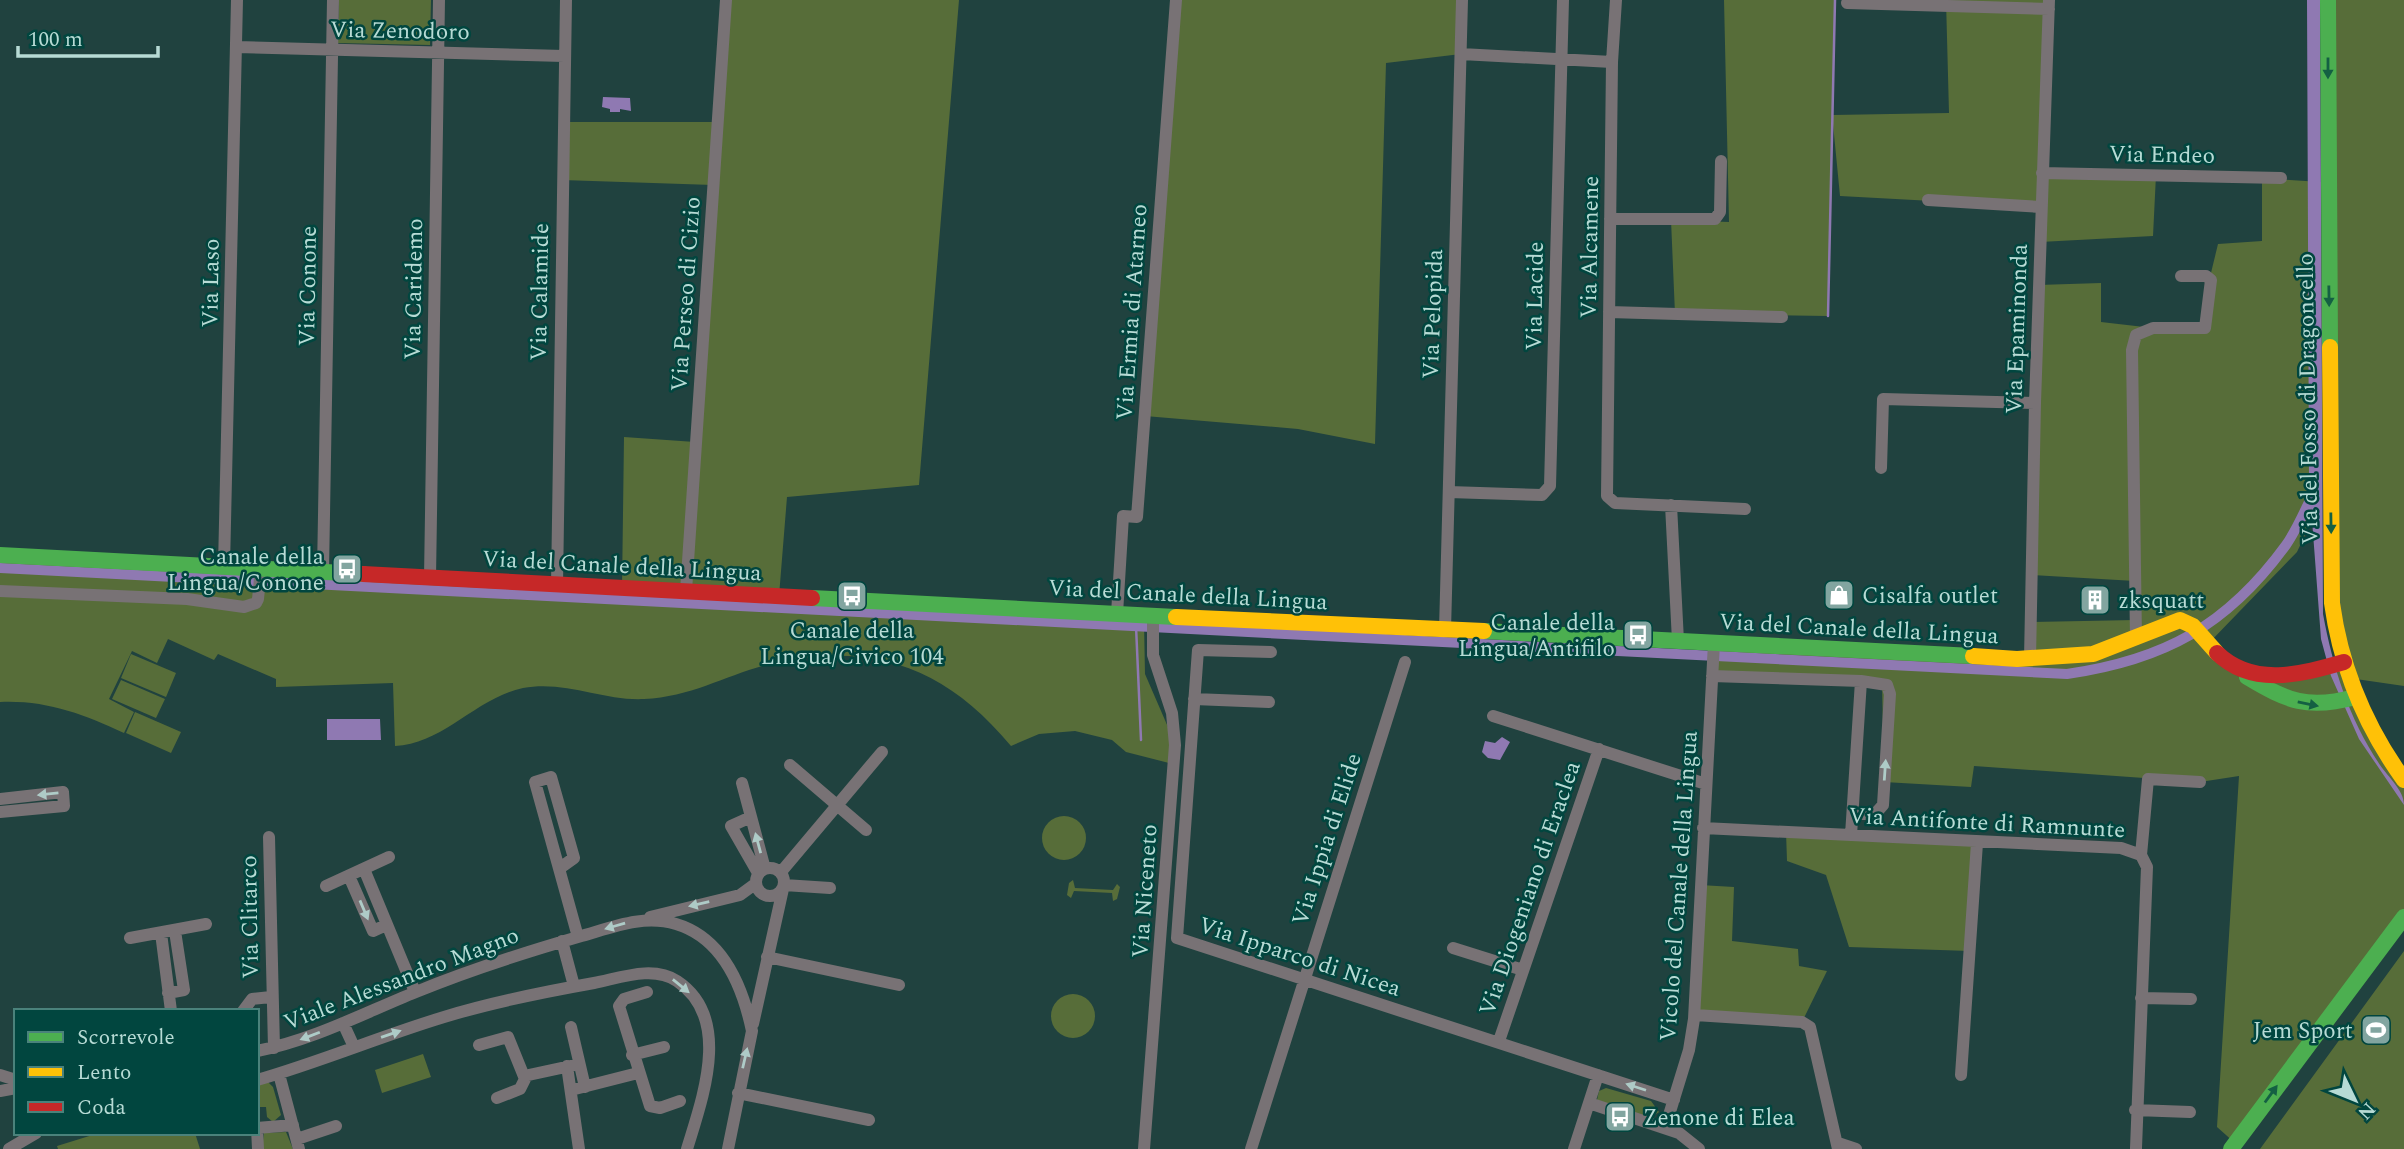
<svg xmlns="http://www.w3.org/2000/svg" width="2404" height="1149" font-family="Spectral,serif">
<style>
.green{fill:#576d39}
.water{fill:#8f79b2}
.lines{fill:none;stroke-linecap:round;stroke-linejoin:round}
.stream{stroke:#8f79b2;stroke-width:2.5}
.canal{stroke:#8f79b2;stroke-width:10}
.street{stroke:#787275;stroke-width:12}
.fast{stroke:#4caf50;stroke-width:16}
.slow{stroke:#ffc107;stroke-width:16}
.jam{stroke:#c62828;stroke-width:16}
.oneway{fill:#146043}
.oneway2{fill:#aecbc7}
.labels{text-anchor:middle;stroke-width:5;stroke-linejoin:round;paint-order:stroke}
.street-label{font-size:23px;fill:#b7dbd5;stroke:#01463f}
.poi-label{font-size:23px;fill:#b7dbd5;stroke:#01463f;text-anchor:end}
</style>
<rect width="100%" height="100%" fill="#20423f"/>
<!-- green -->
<path class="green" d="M339 0H431L430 45 338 43Z
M726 0H959L919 485 787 497 779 596 622 588 624 437 695 442 713 185 562 180 563 122H718Z
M1176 0H1462L1461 54 1386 63 1375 444 1298 429 1145 416Z
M1724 0H1835L1833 115 1949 113 1946 0H2049L2042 172 2156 175 2153 236 2040 242 2041 207 1840 196 1833 124 1828 316 1675 314 1671 220 1729 222Z
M2328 0H2404V686L2349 678 2337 637Z
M2262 178 2321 182 2322 499 2297 552 2208 644 2248 673 2340 663 2404 780V917L2235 1143 2217 1127 2239 776 2200 782 1974 766 1971 787 1884 782 1882 683 1712 676 1714 643 2030 659 2031 622 2135 620V581L2032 575 2038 285 2101 283V322L2153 328 2207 325 2210 277 2218 244 2262 241Z
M0 561 1144 622 1145 674 1171 734 1169 763 1126 752 1112 740 1075 731 1039 734 1011 746C944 665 869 640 766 665 724 676 691 697 644 699 603 701 565 680 523 688 476 698 443 744 395 746L393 683 276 687V679L218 654 214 660 168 639 157 663 132 651 109 699 134 712 124 733C83 714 46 700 0 702Z
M131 654 176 673 166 697 121 678Z
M121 680 165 699 156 718 112 699Z
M135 712 181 732 171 753 126 733Z
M1042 838a22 22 0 1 1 44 0a22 22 0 1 1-44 0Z
M1786 832 1977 843 1970 951 1849 947 1826 875 1787 861Z
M1073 880 1075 888 1113 890 1117 884 1120 887 1117 899 1113 901 1112 893 1074 891 1071 898 1067 895 1069 883Z
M1700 885 1734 887 1732 941 1798 949 1799 966 1827 971 1802 1022 1695 1015Z
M2404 951V1149H2260Z
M1051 1016a22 22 0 1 1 44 0a22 22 0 1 1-44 0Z
M423 1054 431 1077 382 1093 375 1070Z
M268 1082 273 1087 281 1115 273 1122 267 1117 266 1107H260L259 1085Z
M1606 1088 1651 1101 1659 1112 1650 1118 1597 1100 1599 1091Z
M286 1132 293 1149H262L264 1133Z
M99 1133H195L200 1149H58L57 1146Z"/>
<!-- water -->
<path class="water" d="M2307 0H2320L2323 614C2333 668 2349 719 2380 765 2388 777 2404 790 2404 805L2359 739 2331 676 2321 639 2309 480Z
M603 97 630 98 631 111 620 109V112H610V109L602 107Z
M327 719H380L381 740H327Z
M1502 737 1510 742 1500 760 1488 758 1482 752 1485 741 1495 743Z"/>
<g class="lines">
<!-- stream -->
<path class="stream" d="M1828 316 1835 0
M1136 626 1141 740"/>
<!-- canal -->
<path class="canal" d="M0 568 2067 674C2164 660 2227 626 2286 545 2298 528 2306 507 2316 488"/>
<!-- street -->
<path class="street" d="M1616 0 1612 62 1607 496 1615 503 1745 509
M1847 3 2049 9
M236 47 564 56
M1461 54 1612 62
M2042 173 2281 178
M1928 200 2041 207
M1610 219H1715L1720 212 1721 161
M1609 312 1782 317
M1881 468 1883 399 2035 403
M1449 492 1542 495 1550 486 1563 0
M1671 505 1678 641
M224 566 237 0
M323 572 333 0
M430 578 439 0
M557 585 566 0
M0 591 187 599 244 607 256 603 258 599 261 568
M686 591 726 0
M1117 614 1123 516 1137 517 1176 0
M1445 630 1462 0
M2136 639 2132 350 2136 335 2153 328H2205L2211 280 2206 276H2181
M1271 652 1198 650 1177 938 1674 1100
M2030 659 2035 403 2049 0
M1712 676 1861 681
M1194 699 1269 702
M1493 716 1706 784
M790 765 866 830
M742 783 765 869
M0 799 63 792 64 806 0 812
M751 817 731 826 758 873
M1703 828 2121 848 2141 855 2147 867 2136 1148
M1851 835 1861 681 1887 685 1890 694 1883 805 1875 814H1854
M269 837 274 1048
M2141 855 2148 779 2200 782
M756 882a14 14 0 1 1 28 0a14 14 0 1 1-28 0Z
M560 868 574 858 551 777 535 782 578 937
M364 869 415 992
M781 872 882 752
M349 876 373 931 386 925
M784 885 830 888
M326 886 389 857
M650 917 740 895 755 884
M161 933 171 1011
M130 938 206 924
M562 941 574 986
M1453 948 1523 970
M767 957 899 985
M647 992 624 999 619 1006 650 1106 660 1108 680 1101
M168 993 184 990 175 931
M2141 998 2191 999
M243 1011 252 999 271 997
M1695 1015 1802 1022 1810 1027 1838 1149
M343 1023 354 1047
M753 1024 783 889
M571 1027 585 1087
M1499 1041 1599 749
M479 1045 508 1037 525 1079 520 1089 497 1098
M257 1051C313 1040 364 1013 416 992 469 970 523 953 578 937 611 928 642 914 676 924 723 938 743 988 752 1031L728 1149
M632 1055 664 1047
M567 1066 579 1149
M279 1074 299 1149
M0 1075 16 1080
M1961 1075 1977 843
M524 1076 575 1065
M257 1080C320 1062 381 1036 444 1017 493 1002 543 992 594 983 620 978 653 965 677 981 733 1018 702 1099 687 1149
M571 1090 638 1073
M0 1091 16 1088
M738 1093 869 1120
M1589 1103 1679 1133 1699 1149
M2135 1110 2190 1112
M257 1128 293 1125
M257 1128 258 1149
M1665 1128 1689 1050 1694 1019 1714 643
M297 1139 336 1126
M1838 1143 1856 1149
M9 1149 36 1133
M1144 1149 1175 745 1172 713 1153 655V616
M1251 1149 1405 662
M1574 1149 1598 1075"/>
<!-- fast -->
<path class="fast" d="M2328 0 2330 347
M0 555 363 574
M812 598 1176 617
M1484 631 1973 656
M2247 677C2287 701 2308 710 2355 697
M2231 1149 2404 917"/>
<!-- slow -->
<path class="slow" d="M2330 347 2332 603C2341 669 2365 726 2404 780
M1176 617 1484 631
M1973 656 2017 659 2093 654 2180 620 2193 626 2217 653"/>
<!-- jam -->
<path class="jam" d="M363 574 812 598
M2217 653C2253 688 2302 674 2344 662"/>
</g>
<!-- one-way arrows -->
<defs><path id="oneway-solid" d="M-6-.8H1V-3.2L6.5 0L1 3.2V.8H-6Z" transform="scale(1.75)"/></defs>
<g class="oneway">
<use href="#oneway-solid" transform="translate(2328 68) rotate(90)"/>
<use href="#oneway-solid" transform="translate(2329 296) rotate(89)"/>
<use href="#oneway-solid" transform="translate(2331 523) rotate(89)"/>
<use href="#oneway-solid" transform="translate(2308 704) rotate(12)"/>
<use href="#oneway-solid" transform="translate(2271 1094) rotate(-54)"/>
</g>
<g class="oneway2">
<use href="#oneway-solid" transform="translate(1885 770) rotate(-86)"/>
<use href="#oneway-solid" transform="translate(48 794) rotate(174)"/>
<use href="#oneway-solid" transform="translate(758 843) rotate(-105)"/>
<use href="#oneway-solid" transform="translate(699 904) rotate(167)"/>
<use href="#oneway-solid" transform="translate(364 910) rotate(67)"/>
<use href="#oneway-solid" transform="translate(615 926) rotate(164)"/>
<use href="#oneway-solid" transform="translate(681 986) rotate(39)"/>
<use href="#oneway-solid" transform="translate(391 1034) rotate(-19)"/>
<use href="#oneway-solid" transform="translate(310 1036) rotate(159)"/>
<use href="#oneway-solid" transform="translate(745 1058) rotate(-77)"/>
<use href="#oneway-solid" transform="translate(1636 1087) rotate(-162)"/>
</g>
<!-- icons -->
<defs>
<g id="bus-square" transform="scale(1.575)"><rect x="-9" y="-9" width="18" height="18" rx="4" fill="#82a5a0" stroke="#01463f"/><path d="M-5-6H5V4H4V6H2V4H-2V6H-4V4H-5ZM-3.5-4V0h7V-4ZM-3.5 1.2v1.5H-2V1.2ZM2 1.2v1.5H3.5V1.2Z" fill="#fff"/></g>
<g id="shop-square" transform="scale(1.575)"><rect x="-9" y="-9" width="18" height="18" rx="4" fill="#82a5a0" stroke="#01463f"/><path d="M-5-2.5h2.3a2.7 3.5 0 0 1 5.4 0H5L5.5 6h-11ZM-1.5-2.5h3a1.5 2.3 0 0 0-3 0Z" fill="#fff"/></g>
<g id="building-square" transform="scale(1.575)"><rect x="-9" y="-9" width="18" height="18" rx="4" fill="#82a5a0" stroke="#01463f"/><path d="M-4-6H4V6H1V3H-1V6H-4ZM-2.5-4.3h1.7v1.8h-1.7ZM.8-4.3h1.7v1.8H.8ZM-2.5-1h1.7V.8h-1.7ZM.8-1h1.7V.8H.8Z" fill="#fff"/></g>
<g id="stadium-square" transform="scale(1.575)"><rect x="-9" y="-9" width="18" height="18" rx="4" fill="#82a5a0" stroke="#01463f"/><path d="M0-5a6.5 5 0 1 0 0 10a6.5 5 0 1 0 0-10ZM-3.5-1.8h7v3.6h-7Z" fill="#fff"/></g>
</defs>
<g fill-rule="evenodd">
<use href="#bus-square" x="347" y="569"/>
<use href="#shop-square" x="1839" y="595"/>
<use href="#bus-square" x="852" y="596"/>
<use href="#building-square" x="2095" y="600"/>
<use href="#bus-square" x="1638" y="635"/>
<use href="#stadium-square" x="2376" y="1030"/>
<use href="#bus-square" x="1620" y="1117"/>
</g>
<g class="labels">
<!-- street labels -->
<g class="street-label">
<text transform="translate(400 30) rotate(1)" y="8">Via Zenodoro</text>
<text transform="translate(2162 154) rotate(1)" y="8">Via Endeo</text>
<text transform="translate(1589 247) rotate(-89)" y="8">Via Alcamene</text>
<text transform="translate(210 283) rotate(-89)" y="8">Via Laso</text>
<text transform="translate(307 286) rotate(-89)" y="8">Via Conone</text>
<text transform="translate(413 289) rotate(-89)" y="8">Via Caridemo</text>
<text transform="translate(539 292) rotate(-89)" y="8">Via Calamide</text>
<text transform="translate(685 294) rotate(-86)" y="8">Via Perseo di Cizio</text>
<text transform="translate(1534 296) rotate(-89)" y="8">Via Lacide</text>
<text transform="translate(1131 312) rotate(-86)" y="8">Via Ermia di Atarneo</text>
<text transform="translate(1432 314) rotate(-88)" y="8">Via Pelopida</text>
<text transform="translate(2016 329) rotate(-88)" y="8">Via Epaminonda</text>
<text transform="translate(2307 399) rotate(-91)" y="8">Via del Fosso di Dragoncello</text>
<text transform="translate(622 565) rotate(3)" y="8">Via del Canale della Lingua</text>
<text transform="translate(1188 594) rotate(3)" y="8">Via del Canale della Lingua</text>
<text transform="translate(1859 628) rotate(3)" y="8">Via del Canale della Lingua</text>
<text transform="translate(1987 822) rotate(3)" y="8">Via Antifonte di Ramnunte</text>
<text transform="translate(1326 839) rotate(-72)" y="8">Via Ippia di Elide</text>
<text transform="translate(1678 886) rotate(-86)" y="8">Vicolo del Canale della Lingua</text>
<text transform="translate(1529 888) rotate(-71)" y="8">Via Diogeniano di Eraclea</text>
<text transform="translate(1144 891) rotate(-86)" y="8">Via Niceneto</text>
<text transform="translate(249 917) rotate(-91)" y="8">Via Clitarco</text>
<text transform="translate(1300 956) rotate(18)" y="8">Via Ipparco di Nicea</text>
<text transform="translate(401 978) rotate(-21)" y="8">Viale Alessandro Magno</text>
</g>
<!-- poi labels -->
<g class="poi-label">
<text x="324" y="564">Canale della<tspan x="324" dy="26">Lingua/Conone</tspan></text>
<text x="1862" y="603" text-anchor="start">Cisalfa outlet</text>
<text x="2118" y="608" text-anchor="start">zksquatt</text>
<text x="1615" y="630">Canale della<tspan x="1615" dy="26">Lingua/Antifilo</tspan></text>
<text x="852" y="638" text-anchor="middle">Canale della<tspan x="852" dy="26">Lingua/Civico 104</tspan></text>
<text x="2353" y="1038">Jem Sport</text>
<text x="1643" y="1125" text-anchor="start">Zenone di Elea</text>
</g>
</g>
<!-- legend -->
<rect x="14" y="1009" width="245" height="126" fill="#01463f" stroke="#4a827b" stroke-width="2"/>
<rect x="28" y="1032" width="35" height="10" fill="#4caf50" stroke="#4a827b" stroke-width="2"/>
<text x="77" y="1044" font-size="21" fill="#b7dbd5">Scorrevole</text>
<rect x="28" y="1067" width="35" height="10" fill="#ffc107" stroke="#4a827b" stroke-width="2"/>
<text x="77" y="1079" font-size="21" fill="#b7dbd5">Lento</text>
<rect x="28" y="1102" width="35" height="10" fill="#c62828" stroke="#4a827b" stroke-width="2"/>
<text x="77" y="1114" font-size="21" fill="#b7dbd5">Coda</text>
<!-- north arrow -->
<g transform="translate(2355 1100) rotate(133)" stroke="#01463f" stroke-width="5" paint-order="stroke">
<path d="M0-5L12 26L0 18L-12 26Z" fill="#b7dbd5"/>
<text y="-10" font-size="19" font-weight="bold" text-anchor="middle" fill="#b7dbd5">N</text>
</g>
<!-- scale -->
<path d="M18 46v10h140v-10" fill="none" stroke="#b7dbd5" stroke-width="3.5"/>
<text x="28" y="46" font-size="21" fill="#b7dbd5" stroke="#01463f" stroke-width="5" paint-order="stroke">100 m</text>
</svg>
